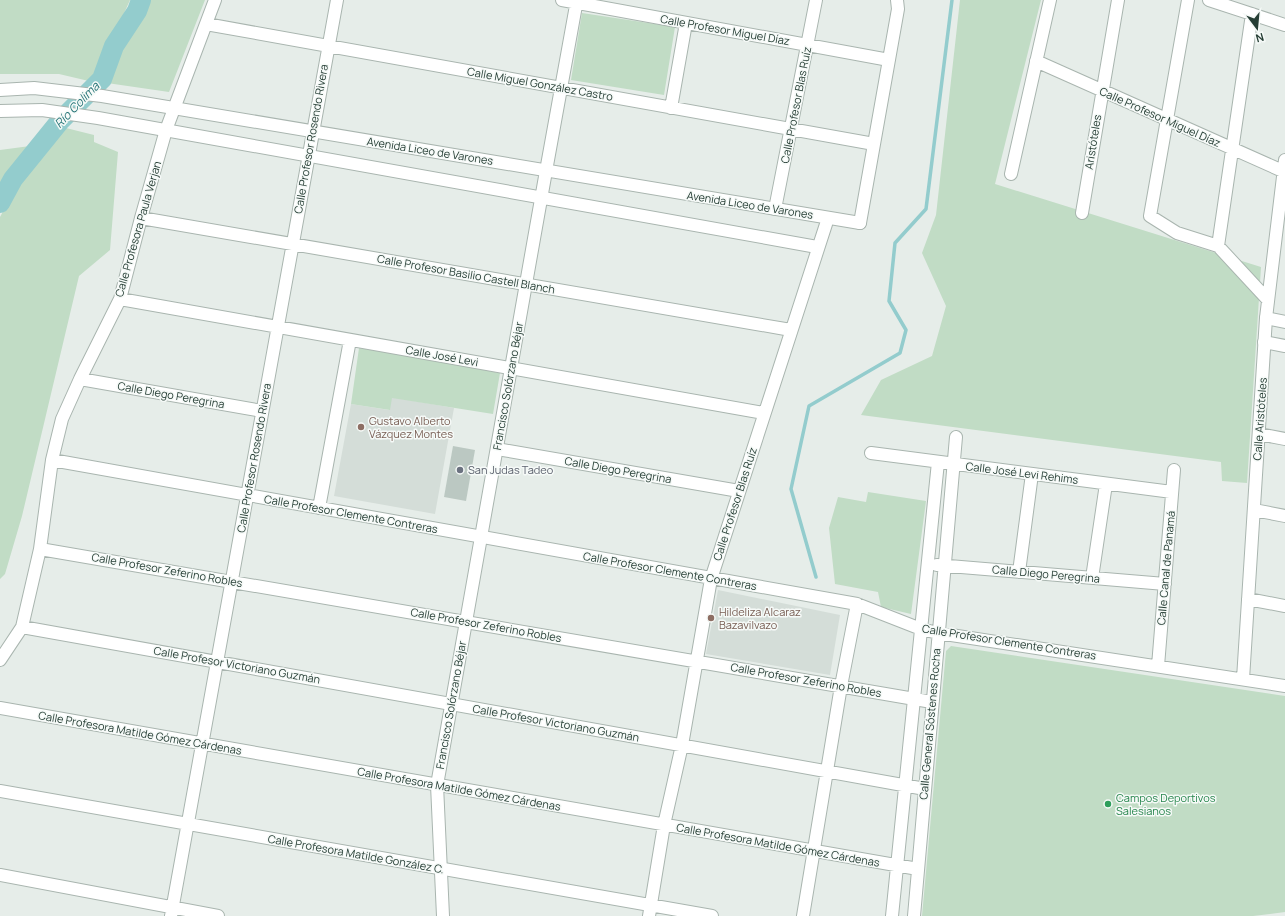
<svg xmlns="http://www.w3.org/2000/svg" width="1285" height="916" font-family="Manrope,sans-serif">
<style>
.built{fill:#d4ddd8}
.green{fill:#c1dcc5}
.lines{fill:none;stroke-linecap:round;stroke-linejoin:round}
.stream{stroke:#93cccd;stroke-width:3.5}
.river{stroke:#93cccd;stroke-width:20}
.building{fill:#bbc8c2}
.minor-casing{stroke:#a9b5af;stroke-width:14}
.tertiary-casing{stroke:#a9b5af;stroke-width:14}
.minor{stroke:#fff;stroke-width:12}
.tertiary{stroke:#fff;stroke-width:12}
.education-dot{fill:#8d6e63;stroke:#f6faf8;stroke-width:1.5}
.worship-dot{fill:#6b7280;stroke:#f6faf8;stroke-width:1.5}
.leisure-dot{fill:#2e9e5b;stroke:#f6faf8;stroke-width:1.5}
.labels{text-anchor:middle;stroke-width:3;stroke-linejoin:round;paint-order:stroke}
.street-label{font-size:11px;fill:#263e35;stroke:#f6faf8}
.education-label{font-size:11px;fill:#785e54;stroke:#f6faf8;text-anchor:start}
.worship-label{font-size:11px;fill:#5b616d;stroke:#f6faf8;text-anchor:start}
.leisure-label{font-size:11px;fill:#27864d;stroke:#f6faf8;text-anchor:start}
.water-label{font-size:12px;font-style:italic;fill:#247376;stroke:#f6faf8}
</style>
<rect width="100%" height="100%" fill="#e6ede9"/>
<!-- built -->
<path class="built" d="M391 397 454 408 435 514 334 496 351 404 389 410Z
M718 590 840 615 830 675 706 654Z"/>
<!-- green -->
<path class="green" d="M0 0H130L93 82 59 74H0Z
M149 0H205L169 92 107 83 114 55 139 23Z
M960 0H1041L995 184 1261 267 1247 483 1222 481 1221 462 861 415 881 380 932 356 946 306 922 253 936 215Z
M582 13 675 27 664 95 571 80Z
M66 128 94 135V142L118 152 110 250 79 276 22 516 5 574 0 579V217L15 189Z
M30 146 0 196V150Z
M359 348 398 354 500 373 493 414 392 398 390 410 351 404Z
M868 492 926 501 911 614 881 607 878 592 835 584 829 528 838 497 866 502Z
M951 646 1285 696V912L1253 916H922L946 651Z"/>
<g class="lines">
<!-- stream -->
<path class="stream" d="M816 577 791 489 809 406 900 353 906 330 889 301 895 243 926 209 952 0"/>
<!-- river -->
<path class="river" d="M0 203 13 179 60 121 102 79 114 46 137 11 141 0"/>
</g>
<!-- building -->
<path class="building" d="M453 446 475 450 466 501 444 497Z"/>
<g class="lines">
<!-- minor casing -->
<g class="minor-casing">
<path id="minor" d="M562 0 889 60
M1188 0 1150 216 1177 233 1218 246 1268 300
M1209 0 1285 25
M206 24 874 144
M1036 61 1285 172
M671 108 686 23
M546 171 577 0
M1011 174 1050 0
M775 209 816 0
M1082 213 1118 0
M141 218 791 330
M860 223 898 9 897 0
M1218 246 1252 14
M120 299 764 413
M80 379 262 411
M1259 434 1285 439
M497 449 739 491
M871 453 1172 492
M52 460 857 604 921 629 938 633 1285 686
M319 508 350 340
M1254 510 1285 516
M40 549 932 702
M937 565 1165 584
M1019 572 1032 474
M1092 578 1106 484
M1248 599 1285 606
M22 627 925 789
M0 660 22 627 40 549 52 460 62 419 80 379 120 299 141 218 166 130 215 0
M1158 666 1174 470
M1243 679 1266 318 1285 160
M0 708 918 869
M0 791 712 916
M0 875 218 916
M171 916 337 0
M649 916 664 825 682 745 711 579 828 218
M803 916 841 686 857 604
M892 916 938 462
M914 916 956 437"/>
</g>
<!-- tertiary casing -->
<g class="tertiary-casing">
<path id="tertiary" d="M0 90 34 88 102 96 860 223
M0 111 42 110 98 118 817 247
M1266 318 1285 322
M1264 342 1285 346
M443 916 437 785 546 171"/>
</g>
<!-- minor -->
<use href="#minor" class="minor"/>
<!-- tertiary -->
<use href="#tertiary" class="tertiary"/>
</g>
<!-- markers -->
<g class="education-dot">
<circle cx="361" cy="427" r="4"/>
<circle cx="711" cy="618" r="4"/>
</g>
<circle class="worship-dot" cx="460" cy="470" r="4"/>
<circle class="leisure-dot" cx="1108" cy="804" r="4"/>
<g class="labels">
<!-- street labels -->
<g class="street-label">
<text transform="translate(725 30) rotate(10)" y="4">Calle Profesor Miguel Díaz</text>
<text transform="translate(540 84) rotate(10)" y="4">Calle Miguel González Castro</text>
<text transform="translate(796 105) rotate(-79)" y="4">Calle Profesor Blas Ruíz</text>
<text transform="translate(1160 117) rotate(24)" y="4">Calle Profesor Miguel Díaz</text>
<text transform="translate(311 139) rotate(-80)" y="4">Calle Profesor Rosendo Rivera</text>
<text transform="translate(1093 142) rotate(-81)" y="4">Aristóteles</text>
<text transform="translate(430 151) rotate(9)" y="4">Avenida Liceo de Varones</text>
<text transform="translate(750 205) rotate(9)" y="4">Avenida Liceo de Varones</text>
<text transform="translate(138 229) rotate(-74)" y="4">Calle Profesora Paula Verjan</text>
<text transform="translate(466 274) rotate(10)" y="4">Calle Profesor Basilio Castell Blanch</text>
<text transform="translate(442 356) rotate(10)" y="4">Calle José Levi</text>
<text transform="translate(508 386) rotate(-80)" y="4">Francisco Solórzano Béjar</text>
<text transform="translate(171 395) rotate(10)" y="4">Calle Diego Peregrina</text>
<text transform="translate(1260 419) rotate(-86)" y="4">Calle Aristóteles</text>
<text transform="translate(254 458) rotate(-80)" y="4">Calle Profesor Rosendo Rivera</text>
<text transform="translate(618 470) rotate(10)" y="4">Calle Diego Peregrina</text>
<text transform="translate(1022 473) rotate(7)" y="4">Calle José Levi Rehims</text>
<text transform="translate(735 504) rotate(-72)" y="4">Calle Profesor Blas Ruíz</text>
<text transform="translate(351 514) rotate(10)" y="4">Calle Profesor Clemente Contreras</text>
<text transform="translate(1166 568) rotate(-85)" y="4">Calle Canal de Panamá</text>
<text transform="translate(167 570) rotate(10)" y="4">Calle Profesor Zeferino Robles</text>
<text transform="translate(670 571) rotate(10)" y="4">Calle Profesor Clemente Contreras</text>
<text transform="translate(1046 574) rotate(5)" y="4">Calle Diego Peregrina</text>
<text transform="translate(486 625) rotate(10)" y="4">Calle Profesor Zeferino Robles</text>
<text transform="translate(1009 642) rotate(9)" y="4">Calle Profesor Clemente Contreras</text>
<text transform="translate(237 665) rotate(10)" y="4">Calle Profesor Victoriano Guzmán</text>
<text transform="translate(806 680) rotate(10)" y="4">Calle Profesor Zeferino Robles</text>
<text transform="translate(451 705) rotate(-80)" y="4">Francisco Solórzano Béjar</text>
<text transform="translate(556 723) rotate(10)" y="4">Calle Profesor Victoriano Guzmán</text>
<text transform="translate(930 724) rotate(-85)" y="4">Calle General Sóstenes Rocha</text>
<text transform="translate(140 733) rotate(10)" y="4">Calle Profesora Matilde Gómez Cárdenas</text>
<text transform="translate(459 789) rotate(10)" y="4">Calle Profesora Matilde Gómez Cárdenas</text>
<text transform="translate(778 845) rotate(10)" y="4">Calle Profesora Matilde Gómez Cárdenas</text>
<text transform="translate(356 854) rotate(10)" y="4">Calle Profesora Matilde González C.</text>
</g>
<!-- education labels -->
<g class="education-label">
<text x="369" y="425">Gustavo Alberto<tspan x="369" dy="13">Vázquez Montes</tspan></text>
<text x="719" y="616">Hildeliza Alcaraz<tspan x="719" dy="13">Bazavilvazo</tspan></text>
</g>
<!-- worship labels -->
<g class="worship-label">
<text x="468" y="474">San Judas Tadeo</text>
</g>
<!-- leisure labels -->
<g class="leisure-label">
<text x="1116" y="802">Campos Deportivos<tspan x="1116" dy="13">Salesianos</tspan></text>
</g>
<!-- water labels -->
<g class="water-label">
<text transform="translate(77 105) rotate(-46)" y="4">Río Colima</text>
</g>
</g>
<!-- north arrow -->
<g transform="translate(1257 28) rotate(164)" stroke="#f6faf8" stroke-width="3" paint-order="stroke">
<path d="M0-3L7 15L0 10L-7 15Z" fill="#263e35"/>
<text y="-6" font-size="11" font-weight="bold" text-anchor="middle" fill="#263e35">N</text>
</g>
</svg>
